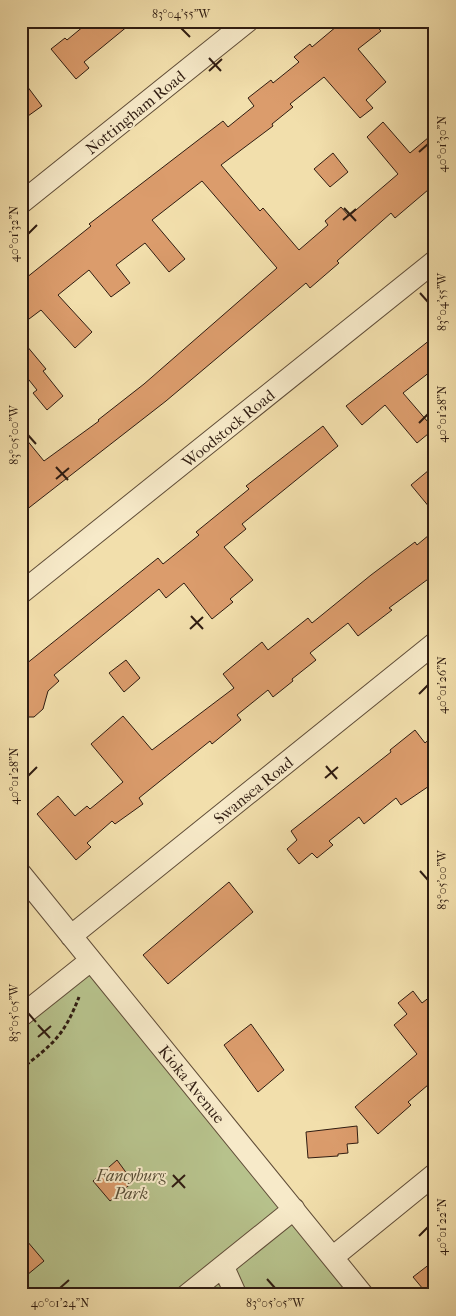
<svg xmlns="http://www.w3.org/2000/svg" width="456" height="1316" font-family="'IM FELL French Canon',serif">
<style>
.green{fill:#b7c28c;stroke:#736f4e}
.building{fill:#db9c6c;stroke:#2f1c11}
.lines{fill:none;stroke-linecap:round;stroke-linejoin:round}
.minor-casing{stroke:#604d38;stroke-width:23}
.path{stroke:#2f1c11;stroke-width:3;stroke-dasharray:4 2.5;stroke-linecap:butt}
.minor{stroke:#f7eac9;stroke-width:21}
.ticks{fill:none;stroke:#2f1c11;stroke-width:2}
.labels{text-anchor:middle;stroke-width:4;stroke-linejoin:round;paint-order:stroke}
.street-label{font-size:16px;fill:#2f1c11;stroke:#f7eac9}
.park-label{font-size:16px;font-style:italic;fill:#584e36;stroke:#f7eac9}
.neatline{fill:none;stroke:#2f1c11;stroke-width:2}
.ticks-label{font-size:12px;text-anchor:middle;fill:#2f1c11}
</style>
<rect width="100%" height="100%" fill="#f2dfac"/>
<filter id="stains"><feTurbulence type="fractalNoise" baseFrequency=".004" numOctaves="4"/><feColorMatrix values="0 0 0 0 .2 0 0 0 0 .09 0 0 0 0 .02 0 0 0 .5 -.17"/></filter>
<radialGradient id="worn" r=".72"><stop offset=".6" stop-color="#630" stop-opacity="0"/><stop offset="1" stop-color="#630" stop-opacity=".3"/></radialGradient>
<!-- green -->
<path class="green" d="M90 961 363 1295H21V1016Z"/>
<!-- building -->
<path class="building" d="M90 21H134L84 62 89 68 76 79 51 49 65 38 67 40Z
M343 21H372L381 31 358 49 386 82 366 100 373 108 360 118 324 77 290 104 293 107 272 124 273 126 221 165 260 211 263 208 299 250 328 225 325 221 341 207 349 216 398 174 367 137 383 122 410 153 435 132V184L395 218 391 213 337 261 339 263 310 288 306 283 166 401 21 514V433L44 461 99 421 98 420 144 384 277 268 202 181 152 220 185 259 169 272 145 243 116 265 130 283 111 297 89 270 58 295 92 332 75 348 41 310 21 325V282L91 226 89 224 223 121 228 127 254 106 248 98 271 80 273 83 299 62 294 57 310 44 312 47Z
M21 78 42 106 21 121Z
M333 153 348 172 330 187 314 169Z
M435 336V368L403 393 434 429 417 443 385 405 362 425 346 406Z
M21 339 46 369 43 371 63 396 47 410 33 393 37 390 21 370Z
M323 426 338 446 242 524 246 529 224 547 253 580 230 599 233 602 212 619 184 583 166 598 159 589 54 675 59 681 48 691 43 709 34 717H21V668L158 558 163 564 199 535 196 532 249 489 246 486Z
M435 465V514L411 485Z
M435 530V574L389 608 392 610 358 636 348 623 310 653 316 660 292 679 293 681 273 697 268 690 237 715 241 720 212 744 210 741 139 798 143 804 115 824 112 821 87 843 91 847 76 860 37 814 58 796 75 816 87 806 90 809 123 782 91 744 123 716 152 750 234 688 223 674 262 642 268 650 308 618 312 623 371 575 415 542 417 545Z
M126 660 140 678 124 692 109 673Z
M415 730 425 743 435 734V782L401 805 396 798 364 824 359 817 329 841 333 845 317 858 312 853 299 864 287 849 297 840 291 831 391 752 390 750Z
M229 882 253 912 168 984 143 955Z
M413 991 422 1003 435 993V1079L408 1102 411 1105 378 1134 355 1107 417 1054 394 1025 407 1014 398 1003Z
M251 1024 284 1070 258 1092 224 1045Z
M357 1126 358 1143 347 1144 348 1153 338 1154V1156L308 1158 306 1132Z
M117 1160 133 1182 110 1201 93 1181Z
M21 1234 44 1261 21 1280Z
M435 1260V1295H428L413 1277Z"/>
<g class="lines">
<!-- minor casing -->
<g class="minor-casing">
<path id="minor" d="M21 203 248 21
M21 593 435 261
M21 874 363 1295
M71 936 435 643
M21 1016 90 961
M333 1257 435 1174
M223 1266 236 1295
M187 1295 294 1209"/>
</g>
<!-- path -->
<path class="path" d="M21 1069C53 1044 64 1036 79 997"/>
<!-- minor -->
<use href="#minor" class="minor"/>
</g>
<!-- ticks -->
<path class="ticks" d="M181 28 190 37M209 58 221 71M209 71 222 59M419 152 428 144M344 208 356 221M343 220 356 209M28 234 37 225M420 293 428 302M419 423 428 414M28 435 36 444M56 467 68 480M56 479 69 468M191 616 203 629M190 629 203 617M419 694 428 685M326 766 337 779M28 776 37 767M325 778 338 767M420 871 428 880M28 1013 36 1022M38 1025 50 1038M38 1037 51 1026M173 1175 185 1188M172 1187 185 1175M419 1236 428 1227M267 1279 275 1288M60 1288 69 1280"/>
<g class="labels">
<!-- street labels -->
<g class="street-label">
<text transform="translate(135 112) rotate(-39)" y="6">Nottingham Road</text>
<text transform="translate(228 428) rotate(-39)" y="6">Woodstock Road</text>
<text transform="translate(253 790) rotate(-39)" y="6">Swansea Road</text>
<text transform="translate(192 1084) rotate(51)" y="6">Kioka Avenue</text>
</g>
<!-- park labels -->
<g class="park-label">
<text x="131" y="1181">Fancyburg<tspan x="131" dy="18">Park</tspan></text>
</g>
</g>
<!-- margin -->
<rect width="456" height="1316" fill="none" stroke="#f2dfac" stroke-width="55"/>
<rect x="28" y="28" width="400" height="1260" class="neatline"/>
<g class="ticks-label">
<text x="181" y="18">83°04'55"W</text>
<text transform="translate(442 144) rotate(-90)" y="4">40°01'30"N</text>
<text transform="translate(14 234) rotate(-90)" y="4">40°01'32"N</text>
<text transform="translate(442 302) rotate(-90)" y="4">83°04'55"W</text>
<text transform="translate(442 414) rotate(-90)" y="4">40°01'28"N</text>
<text transform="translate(14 435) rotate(-90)" y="4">83°05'00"W</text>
<text transform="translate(442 685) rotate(-90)" y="4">40°01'26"N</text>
<text transform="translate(14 776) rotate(-90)" y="4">40°01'28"N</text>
<text transform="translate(442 880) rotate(-90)" y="4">83°05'00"W</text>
<text transform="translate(14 1013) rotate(-90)" y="4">83°05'05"W</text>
<text transform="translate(442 1227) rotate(-90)" y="4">40°01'22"N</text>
<text x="60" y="1307">40°01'24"N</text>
<text x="275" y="1307">83°05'05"W</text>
</g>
<rect width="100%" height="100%" filter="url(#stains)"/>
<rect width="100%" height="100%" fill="url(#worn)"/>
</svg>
